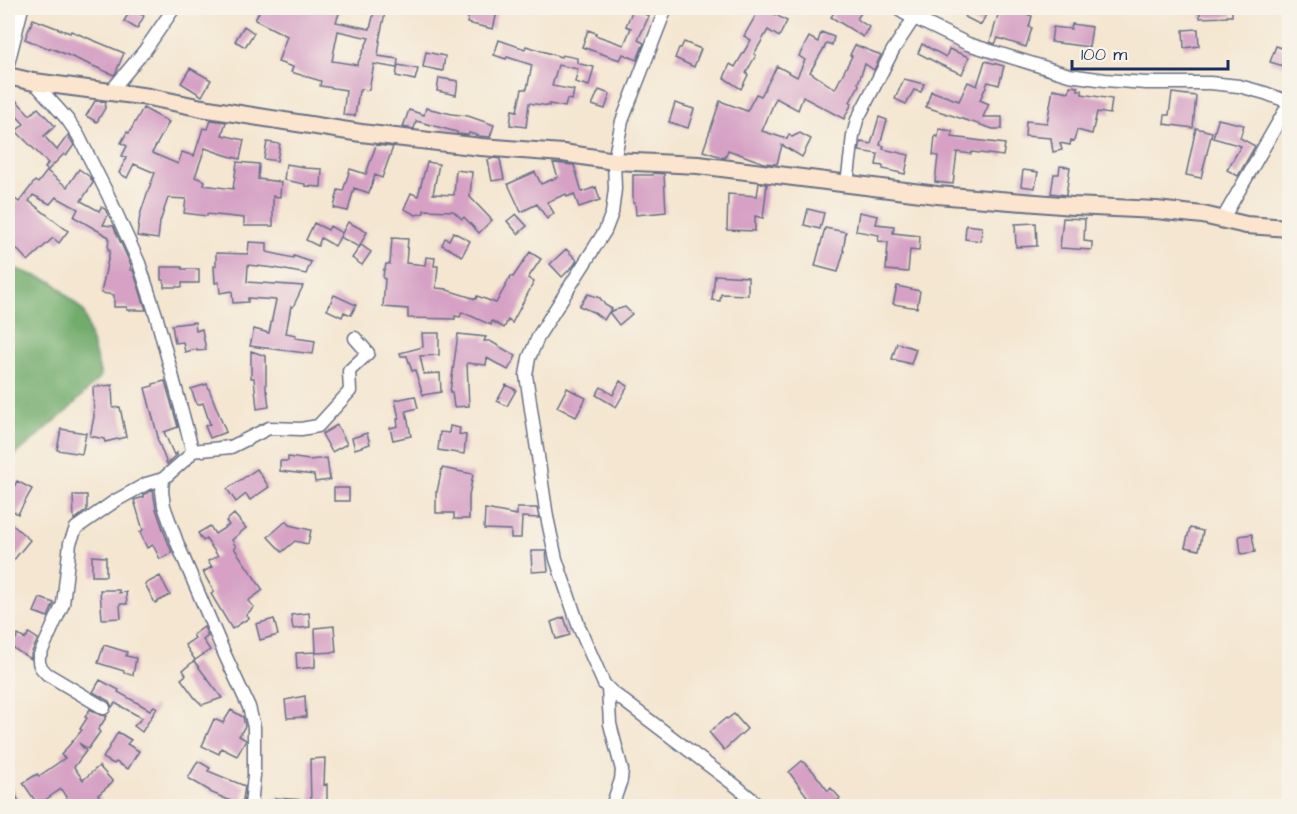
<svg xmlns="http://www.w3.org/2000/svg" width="1297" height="814" font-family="'Architects Daughter',sans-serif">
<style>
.forest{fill:#71ac6c;stroke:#466e65;stroke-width:1.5}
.building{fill:#d6a1c5;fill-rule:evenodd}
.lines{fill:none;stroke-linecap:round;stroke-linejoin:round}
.street-casing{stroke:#676f86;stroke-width:15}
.secondary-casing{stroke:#676f86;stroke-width:20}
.street{stroke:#fff;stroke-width:12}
.secondary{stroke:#fbe5cf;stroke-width:16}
</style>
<rect width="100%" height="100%" fill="#f7f3e8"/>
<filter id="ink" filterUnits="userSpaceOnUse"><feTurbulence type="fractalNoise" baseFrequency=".0167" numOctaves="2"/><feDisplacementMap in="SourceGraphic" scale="12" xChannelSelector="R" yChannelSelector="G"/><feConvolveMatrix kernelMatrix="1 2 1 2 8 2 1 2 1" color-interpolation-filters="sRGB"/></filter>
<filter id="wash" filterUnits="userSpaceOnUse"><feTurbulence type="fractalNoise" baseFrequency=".008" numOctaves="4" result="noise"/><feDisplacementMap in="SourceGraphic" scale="24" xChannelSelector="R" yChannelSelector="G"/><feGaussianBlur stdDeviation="1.35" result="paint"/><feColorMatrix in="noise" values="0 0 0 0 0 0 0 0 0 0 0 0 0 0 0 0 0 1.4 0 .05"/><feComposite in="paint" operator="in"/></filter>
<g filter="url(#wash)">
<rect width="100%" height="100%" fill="#f4e6d0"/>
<!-- forest -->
<path class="forest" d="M8 266 53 282 84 312 101 376 67 411 14 456 8 459Z"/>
<g id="blocks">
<!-- building -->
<path class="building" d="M261 8H341L336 22 370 29 375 8H386L379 41H380L378 56 398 59 397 68 374 64 369 90 361 89V91H359L355 116 343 115 346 90 320 86 321 81 291 72 293 67 278 62 287 36 255 20ZM338 31 369 38 357 65 332 61Z
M470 8H498L493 29 467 23Z
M760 8H771L775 11 774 14 787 21 779 37 768 30 754 54 756 55 746 73 748 75 741 89 724 78 730 64 735 67 751 40 744 36Z
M837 8H856L862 11 857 19 869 27 863 37 831 17Z
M960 8H989L981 25 965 17 968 13Z
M1000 8H1008L1032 16 1029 27 1032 28 1026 47 998 38 995 44 990 42Z
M1200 8H1232V16H1227V17L1200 18Z
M131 9 144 16 137 29 124 21Z
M633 9 649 16 638 40 644 43 637 60 623 54 620 60 582 47 588 30 596 33 595 35 624 45 631 28 626 26Z
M33 19 70 33 71 31 124 53 116 72 114 75 51 48 50 49 25 39Z
M1072 24 1092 27 1089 47 1051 42 1053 27 1071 29Z
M244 26 254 33 245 47 235 41Z
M1198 29 1199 46 1184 48 1183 30Z
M821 32 834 37 832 45 827 43 810 72 835 89 852 56 850 55 855 45 881 55 874 70 865 64 858 83 859 85 850 102 852 103 844 119 803 97 798 110 776 98 762 131 787 139 789 134 792 137 800 133 811 139 802 157 782 145 777 164 764 163 728 150 725 158 703 151 720 101 747 111 756 94 761 96 777 66 797 77 805 60 799 56 809 37 818 42Z
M499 40 525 49 526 46 561 57 562 55 577 58V62L580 64 594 67 589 86 575 82 578 69 558 65 552 86 574 90 572 100 567 99 565 107 549 104V106L529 103 526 127 510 125 512 110 517 111 522 89H527L532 65 507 57 506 59 494 55Z
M684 42 701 49 694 67 675 58 679 48H681Z
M922 44 946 57 949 49 969 57 962 74 941 65 918 53Z
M1276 46 1290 51V68L1270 62Z
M426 52 445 56 443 71 423 67Z
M985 61 1004 66 999 85 988 82 980 100 989 104 983 117H1002V129H993L926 107 931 91 959 101 968 82 977 86Z
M398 65 418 69 415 80 396 76Z
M190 68 211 80 202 96 181 83Z
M439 78 458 81 456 95 437 91Z
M904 79 924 84 921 92 914 90 906 104 895 99Z
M1070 86 1078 87V90H1082V94L1112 99 1110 114 1097 112 1092 134 1077 130 1074 141 1071 140 1070 145 1060 143 1062 150 1053 152 1051 138 1025 136 1026 121 1047 123 1053 89 1069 92Z
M599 90 610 94 605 109 592 105Z
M1172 93 1196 96 1193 128 1164 124 1165 115H1169Z
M14 98 30 115 38 108 55 126 44 136 57 150 68 135 74 145 66 156 64 154 48 170 45 168 48 163 16 131 24 124 8 107V104Z
M95 101 106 102 105 108 97 122 86 116Z
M675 103 694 109 688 128 669 122Z
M143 108 169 122 152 153 178 164 182 152 194 156 203 128 208 129 211 120 226 122 222 135 244 140 240 159 225 155 205 148 195 177 205 181 204 185 233 189 237 162 259 164 258 179 281 182 280 197 273 196V226H244V218L207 214V216L184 213 186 199 168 198 160 222 158 239 137 236 140 215 148 191 155 173 134 164 127 178 119 173 126 158 122 156 127 146 121 143 127 132 129 133Z
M426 108 452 114 468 116 494 125 490 137 479 136 469 133 468 135 457 134V132L416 121 414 129 403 127 409 110 424 115Z
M879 117 887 120 880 145 884 146 883 149 909 155 905 174 883 169V166L876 165 878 154 859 151 861 142 871 144Z
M1218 119 1244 125 1240 138 1255 146 1238 176 1227 170 1241 146 1213 138Z
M1196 128 1212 132 1201 178 1186 175Z
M939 129 952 131V137L1005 144 1003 156 972 152 971 154 957 152 953 184 935 182 938 156 933 155 935 136 938 137Z
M267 142 280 144 277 161 264 159Z
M376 145 393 147 382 178 375 175 369 193 354 188 348 211 334 208 338 190 343 191 350 169 366 174Z
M494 158 500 159 504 179 492 181 488 160Z
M427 162 439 164 433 194 454 195 456 170 472 172 470 197 492 220 479 233 464 217 462 219 453 211 424 210V213L416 215 404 209 411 193 418 196Z
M553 163 574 165 582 192 596 187 600 200 579 207 574 194 567 197 566 194 547 202 554 213 547 219 537 204 521 212 508 184 535 172 541 184 558 177Z
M286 164 304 167V168L322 169 321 187 305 186V184L284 180Z
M1060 166 1070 167 1066 195 1051 193 1054 174H1059Z
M79 169 90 177 93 183 81 201 99 211 101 207 105 209 108 215 103 225 113 226 131 265 130 270H133L146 310H127V307H114V295L101 293 110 250H108L109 237 74 217 78 209 56 197 50 204 33 195 29 201 68 231 59 243 53 238 28 261 14 246 8 253V201L11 196 19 202 35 181 38 183 47 171 67 187Z
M1023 170 1038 172 1035 188 1021 186Z
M653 173 664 174 666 212 636 215 635 203H633V175H653Z
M759 183 767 184 763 218 755 216V231L727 230 728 194 757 196Z
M808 209 824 213 820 229 804 225Z
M859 212 878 216 876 224 894 226 893 233 920 236 919 251 910 250 908 272 886 270 888 242 878 241 879 235 856 231Z
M516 214 527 226 518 234 507 221Z
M1063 218 1085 219 1084 241 1092 242V250L1060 248Z
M348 222 367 232 359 247 340 237Z
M314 223 328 230 330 226 342 233 335 246 321 238 318 246 306 240Z
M1036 223 1037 246 1016 247 1015 224Z
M966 225 982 227 981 241 965 239Z
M825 228 846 232 843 251H844L838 272 815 266Z
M453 232 470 241 462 256 442 245 445 238 449 240Z
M392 238 408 239 406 263 425 265 426 257 435 258 434 266H438L436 288 447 289V290L476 299 477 296 496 303 511 276 513 277 530 252 541 259 528 278 534 282 520 308 512 323 508 320 504 328 492 321 491 325 462 312 460 317 455 316V319L408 318V309L383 307 385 279 383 278 384 269H385L386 264H390Z
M249 242 267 243V252L293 258 294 256 311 262 306 274 275 268 248 265 247 282 303 286 293 307 291 306 286 333 296 335 295 338 315 341 313 354 250 346 254 329 269 333 276 300 248 298V302L233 303 232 291 220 293 219 282 215 283 214 266H216V253L248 254Z
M361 245 371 252 362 265 352 258Z
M566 249 577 260 574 265 562 277 550 264Z
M161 267H182V269H199V283H182V287H164V280H161Z
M715 275 748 277V295L721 294 720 301 712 300Z
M897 286 920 291 917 308 893 304Z
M588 294 600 298 605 305 612 309 609 312 625 307 632 314 619 325 609 312 604 320 593 312 579 306Z
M334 295 356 305 351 315 344 312 342 317 327 310Z
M195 322 196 331 202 329 206 350 197 351V349L185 352 183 342 175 343 172 325Z
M422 333H439V355L420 356 424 374 440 373 441 392 423 395 415 370 412 371 407 356H401L400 353 423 347Z
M458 334 486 337 484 341H490L516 356 508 370 487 358 486 365 467 363 469 406 454 407 452 392H450Z
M897 343 916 349 911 364 892 359Z
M251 351 266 356V391H267L269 407 257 409 254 378H251Z
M165 381 178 427 164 432 174 455 177 453V455L167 464 157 438 158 437 145 388 153 386V384Z
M620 381 628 386 616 407 596 395 601 387 613 395Z
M207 384 226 432 210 438 205 426 210 424 203 403 197 405 191 389Z
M112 385 113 408 120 407 126 437 105 442 104 439 90 436 94 417 93 387Z
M506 385 516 390 507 406 497 401Z
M567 388 586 398 576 417 557 407Z
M415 396 418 408 406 411 411 436 393 440 390 428 398 426 397 419 399 418 395 400Z
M337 425 347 444 332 452 322 434Z
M450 426 460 428 459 434 466 435 464 454 438 450 440 432 449 433Z
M61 429 86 433 82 454 57 450Z
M367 433 370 444 355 449 352 438Z
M288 457 309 460 327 458 330 480 315 482 314 475 280 471V461H288Z
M442 468 473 474 469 496V519H454V513H436V492H437Z
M257 469 269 487 250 500 246 494 236 502 227 489Z
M17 481 32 489 18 514 8 508V485L13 489Z
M334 488H349V501H334Z
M153 490 156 509 164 532 172 553 160 559 153 545 147 548 140 532 143 530 134 500 144 497 143 495Z
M73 495H87V510L74 520Z
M517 508H537L539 518 522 517 521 538H511V530L484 529 485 509 517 515Z
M234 514 246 528 232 540 236 547 234 548 263 590 248 601 254 607 246 615 249 618 232 629 211 594 214 592 203 572 212 567 208 561 218 556 206 539 203 541 198 533 210 526 215 534 229 525 226 521Z
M8 521 30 540 13 561 8 557Z
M286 521 289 525 311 530 308 544 295 541 282 552 268 537Z
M1190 528 1203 531 1199 550 1185 547Z
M1252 534 1255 552 1241 554 1239 536Z
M531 551H546L548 571 532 572Z
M92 556 106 557V576H92Z
M160 576 170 595 155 603 145 584Z
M100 590H119V593L126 592 127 604H120L121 618 102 619Z
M40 598 54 603 48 617 34 612Z
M309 613 310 627 293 629 291 615Z
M564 617 570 635 556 639 551 622Z
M274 619 278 635 260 640 256 624Z
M334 626 336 652 316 653 315 628Z
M204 627 208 636 203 640 210 650 195 660 185 645 195 638 193 635Z
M29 633 38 639 31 654V659L11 647 18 635 25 639Z
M104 645 127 652 126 656 136 658 133 675 124 673V671L98 663Z
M315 652V667L297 669 296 653Z
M194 661 222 698 202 705 195 698 181 679 186 675 183 670Z
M100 680 119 690 118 692 150 710 154 706 157 708 142 732 134 726 142 718 115 703 112 707 109 701 93 692Z
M305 696 306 717 287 718 285 700Z
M90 709 100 715 107 716 98 730 100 732 88 749 79 743 86 751 74 767 83 780 99 766 113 782 98 795 105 807H72L61 789 38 805 23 783 37 774 39 776 65 758 61 755 82 730 80 729 87 718 85 717Z
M231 710 243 717 245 726 239 736 246 740 237 756 221 748 219 754 202 746 214 719 223 723Z
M734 714 747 729 724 750 709 732 726 718 727 719Z
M118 732 131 740 127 744 139 751 128 769 116 762 114 764 103 758Z
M325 758 324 785 327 784V805L311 807 310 759Z
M198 761 210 768 208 771 245 786 242 806 210 792V791L188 778Z
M802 761 813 771 828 791 831 788 840 798 832 807H815L789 772Z
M8 780 15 794 22 807H8Z
M275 798 304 800V807H274Z"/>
</g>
</g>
<g filter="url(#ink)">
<use href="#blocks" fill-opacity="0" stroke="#676f86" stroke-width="1.5"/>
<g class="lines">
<!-- street casing -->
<g class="street-casing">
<path id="street" d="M666 8 622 121 614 161 615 189 612 213 605 231 539 335 529 358 526 375 547 517 556 559 579 627 604 684 612 692 736 786 760 806
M896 8 904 13 968 44 1069 75 1105 80 1146 83H1210L1239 86 1265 93 1289 102
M8 64 22 8
M34 82 67 119 78 135 108 195 139 263 156 315 191 445 192 451 188 457 163 479 162 491 164 506 178 545 225 655 249 707 254 727V775L251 806
M111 91 145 50 174 8
M847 184 853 136 857 120 893 50 914 18 923 8
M1222 220 1290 102
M192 451 231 447 269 428 301 429 318 426 350 391 349 371 368 353 355 338
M608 688 610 724 622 770 621 780 612 806
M104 708 47 674C41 668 38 665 39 657L63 604 70 543 76 528 115 501 146 484 163 479"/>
</g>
<!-- secondary casing -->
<g class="secondary-casing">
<path id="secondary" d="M8 76 34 82 149 97 202 108 361 133 481 147 563 153 614 161 698 165 937 195 1073 206 1156 210 1203 215 1246 225 1290 228"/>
</g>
<!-- street -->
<use href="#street" class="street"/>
<!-- secondary -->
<use href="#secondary" class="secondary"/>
</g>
</g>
<!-- margin -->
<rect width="1297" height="814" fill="none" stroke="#f7f3e8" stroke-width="30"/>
<!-- scale -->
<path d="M1072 60v9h156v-9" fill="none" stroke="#1b2f5e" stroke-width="3"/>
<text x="1081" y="60" font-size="18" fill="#1b2f5e" stroke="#f7f3e8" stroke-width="4.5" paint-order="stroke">100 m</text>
</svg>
